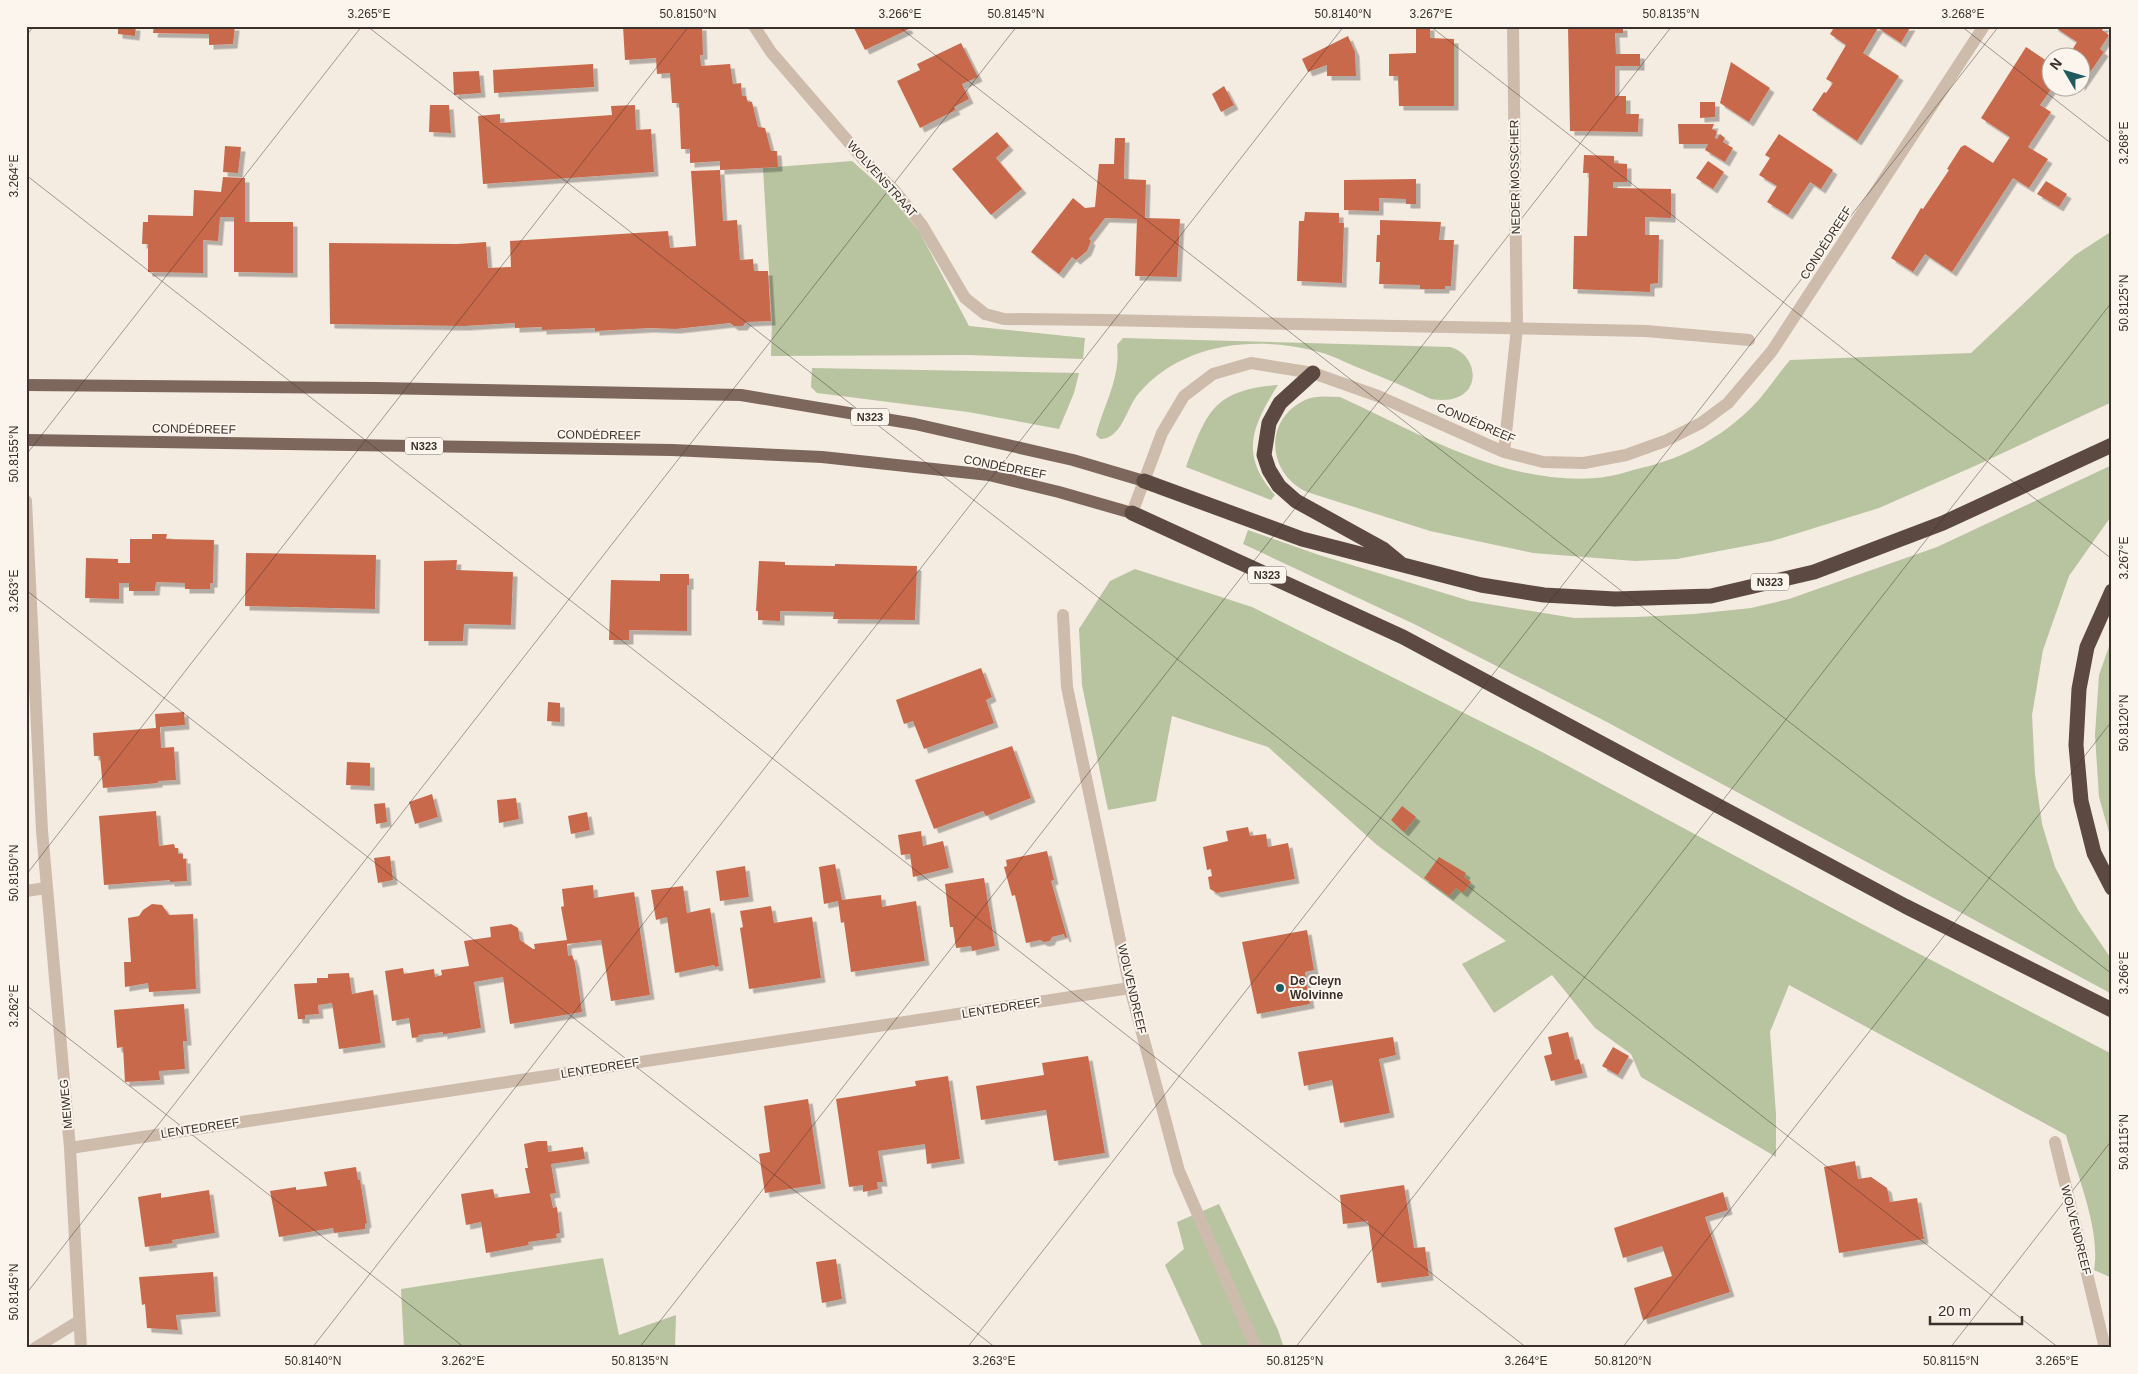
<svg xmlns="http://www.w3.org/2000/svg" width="2138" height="1374" font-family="Arial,sans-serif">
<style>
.green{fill:#b8c4a0}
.building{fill:#c8694b;filter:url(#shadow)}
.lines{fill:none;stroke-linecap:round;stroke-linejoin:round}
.minor{stroke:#cdbbac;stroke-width:12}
.major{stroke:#7d675c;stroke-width:12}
.highway{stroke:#5c4a42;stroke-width:15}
.ticks{fill:none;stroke:#3b302b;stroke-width:1;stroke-opacity:0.45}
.poi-dot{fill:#1f5a5e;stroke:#fbf5ee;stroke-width:2}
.labels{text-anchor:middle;stroke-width:4;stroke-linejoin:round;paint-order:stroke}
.shield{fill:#fbf5ee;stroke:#756b66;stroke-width:1}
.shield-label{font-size:11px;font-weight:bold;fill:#3b302b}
.street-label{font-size:12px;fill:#3b302b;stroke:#fbf5ee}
.poi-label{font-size:12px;font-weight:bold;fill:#3b302b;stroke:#fbf5ee;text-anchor:start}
.neatline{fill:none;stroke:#3b302b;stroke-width:2}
.ticks-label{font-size:12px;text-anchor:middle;fill:#3b302b}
</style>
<defs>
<filter id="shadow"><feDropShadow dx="4.5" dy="4.5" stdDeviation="0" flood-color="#0004"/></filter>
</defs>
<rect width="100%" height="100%" fill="#f4ebe1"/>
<!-- green -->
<path class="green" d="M852 161 886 191 919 231 969 326 1085 338 1083 359 968 355 771 356 772 321 763 168Z
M2112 231V402L1977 465 1879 508 1772 541 1677 559 1635 561 1533 553 1430 531 1307 492C1267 473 1263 420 1305 400 1316 395 1328 397 1340 397 1421 434 1504 485 1596 478 1611 477 1626 472 1641 468 1682 459 1722 437 1752 407 1766 393 1777 375 1790 360L1971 353 2075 255Z
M1123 338 1450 347C1482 355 1484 408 1431 399 1406 387 1380 376 1354 366 1343 361 1331 355 1319 352 1257 335 1183 342 1139 393 1126 408 1122 439 1100 439L1096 435C1104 404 1121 378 1117 345Z
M812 368 1079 373 1074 393 1059 429 968 412 817 393 811 387Z
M1278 385C1252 426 1239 455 1275 495L1271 500 1186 467C1207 412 1213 390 1278 385Z
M2112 465V515L2069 576 2043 650 2032 715 2035 774 2042 824 2055 867 2078 910 2112 960V994L1605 721 1414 624 1243 544 1248 530 1319 555 1470 601 1574 618 1637 617 1694 614 1751 608 1789 599 1937 547Z
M1135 569 1252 607 1542 752 1860 923 2112 1054V1278L2094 1270C2101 1230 2077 1175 2066 1135L1789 985 1770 1032 1776 1114V1157L1641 1077 1631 1054 1595 1028 1552 975 1494 1013 1462 964 1506 941 1377 845 1268 747 1172 716 1156 801 1108 810 1082 685 1079 629 1110 581Z
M2112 638V843L2099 797 2095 735 2099 675Z
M1219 1204 1278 1330 1284 1348H1203L1165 1265 1184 1249 1177 1222Z
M603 1258 619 1335 676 1315 675 1348H404L401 1289Z"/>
<!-- building -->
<path class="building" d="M118 26H136L135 36 118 34Z
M154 26H235L233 44 209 45V34L153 33Z
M623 26H702L703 55H700L701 66 730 64 733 84 741 83 742 96H746L748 102H752L758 127 765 128 771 151H777L778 167 720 170V161L690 163V149H681L679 103H672L670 73 657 74 656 58 625 60Z
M853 26H907L909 29 865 50Z
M1416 26H1430V38L1454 39V106H1399L1398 76H1389V54L1416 53Z
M1568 26H1623V33H1615L1616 54H1640V66H1615V96H1626V114H1639L1638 132 1570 131Z
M1835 26H1911L1901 43 1878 28 1863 53 1899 76 1857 141 1812 110 1824 92 1826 93 1833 83 1826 79 1846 45 1830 34Z
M2053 26H2105L2102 30 2109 35 2100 49 2104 52 2080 87V58H2067L2077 42Z
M1348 36 1355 52 1356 76H1327V65L1308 72 1302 59Z
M961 43 978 77 962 84 969 99 954 107 956 110 920 128 897 81 920 70 917 64Z
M2026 47 2050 63 2052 88 2040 105 2051 112 2028 147 2048 159 2029 188 2013 178 1952 272 1925 254 1913 272 1891 258 1921 208 1923 209 1949 170 1947 169 1961 147 1965 145 1993 163 2010 137 1981 118Z
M1731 62 1770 88 1749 122 1720 103Z
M593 64 594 87 494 93 493 70Z
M479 71 481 93 454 95 453 72Z
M1224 86 1234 105 1221 112 1212 94Z
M1700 102H1715V117L1700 118Z
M430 105H449L451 133 429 132Z
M635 105 636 130 651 129 654 172 483 184 478 116 500 114V123L612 115 611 106Z
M1678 124H1714L1712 129 1717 131 1715 138 1717 139 1720 134 1725 138 1723 142 1733 148 1725 162 1705 150 1708 144H1679Z
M997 132 1009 146 996 158 1022 189 991 215 952 169Z
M1779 134 1833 170 1821 189 1810 182 1788 215 1767 202 1777 186 1759 175 1770 158 1765 155Z
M1115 138H1125L1124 179 1146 180 1145 218 1180 219 1177 277 1135 276 1137 219 1105 218 1089 239 1091 241 1087 251 1076 260 1072 257 1059 274 1031 252 1073 198 1085 208 1095 207 1099 164H1114Z
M225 146 241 147 238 173 223 172Z
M1584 155 1614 156V163L1627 164V182H1613V188L1671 189V218L1645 217V235H1659L1658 283 1650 284V292L1573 289 1574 236H1587L1589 173H1583Z
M1708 161 1724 172 1713 189 1696 178Z
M720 170 723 221 737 220 740 260 753 259 754 271H768L771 321 746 322 743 326H734L730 323 676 329 650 328 595 331V328L542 330V327L515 328V323L464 326 330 324 329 243 458 244 486 242 488 268 511 267 510 241 668 231 670 248 696 246 691 171Z
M223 177 245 178V222H293V273L234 272V217H220L218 241 203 240V273L148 272V244H142L143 222H148V215L193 216 194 190 221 192Z
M1416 179V204H1406V199L1379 198V211L1344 210V180Z
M2046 181 2067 194 2059 207 2037 194Z
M1305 212 1339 213V223H1344L1342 283 1297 281 1299 221H1304Z
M1380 220 1441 222 1439 240H1454L1451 286H1445V289H1420V285L1379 284 1380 262H1376L1377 235H1380Z
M152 534H167L166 539 214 540 213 583H210V589H185V583L156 582 155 591H129V583H119V599L85 598 86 558 118 559V563H130V539H152Z
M246 553 376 555 375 609 245 606Z
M457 560 456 570 513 572 511 625 464 624 463 641H424V561Z
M759 561 785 562V565L835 566V564L917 566 915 620 833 619 834 612 780 611V621L758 620V611H756Z
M660 574H689V585H687V631L629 630V640H609L611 580 660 581Z
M981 668 992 697 986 700 994 723 924 749 913 721 904 724 896 700Z
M548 702 560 703V722L547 721Z
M184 712 185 725 160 727 161 748 174 747 176 780 158 781V783L103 788 100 756H94L93 733 156 728 155 714Z
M1012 746 1031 798 986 816 983 811 934 829 915 780Z
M347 762 370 763V786L346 785Z
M432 794 438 817 415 824 409 802Z
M516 798 519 819 499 823 497 800Z
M385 803 387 822 376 824 374 804Z
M1402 806 1416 817 1404 832 1391 820Z
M156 811 159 846 174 844 175 848H178V854H183V859H186L187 881 170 882V880L104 885 99 816Z
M587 812 590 830 571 834 568 816Z
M1248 827 1250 836 1266 834 1268 847 1288 843 1295 879 1217 893 1210 889 1208 877 1212 876 1211 869 1207 870 1203 847 1228 841 1226 831Z
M921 831 923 846 943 841 949 868 913 877 910 854 901 855 898 835Z
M1047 851 1054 880 1051 881 1067 937 1065 938 1064 934 1052 937 1050 941 1044 942 1040 940 1026 943 1015 895 1012 896 1004 867 1007 866 1006 860Z
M390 856 393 880 378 883 374 858Z
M1439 857 1466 873 1464 877 1471 882 1463 893 1456 888 1449 896 1424 878Z
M835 864 842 900 881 895 882 907 916 901 925 961 851 972 844 922 841 923 838 901 824 904 819 867Z
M745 866 749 897 720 901 716 871Z
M984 878 995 946 972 951 971 946 956 948 953 927H950L945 884Z
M593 885 594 898 634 892 650 995 611 1001 601 940 567 944 568 956 572 955 575 963 582 1012 510 1024 503 977 474 982 481 1028 445 1034 443 1035V1032L418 1035 419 1037 412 1038 409 1018 392 1021 385 971 403 968 404 974 434 969 435 977 442 975 441 970 469 966 464 941 491 937 490 927 511 924 518 928 520 940 533 949H535L534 944 567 940 561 907 564 906 562 889Z
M683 886 687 913 710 908 719 966 715 967 714 965 675 973 667 917 656 920 651 890Z
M152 904 162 905 169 915 193 914 196 989 149 992 148 983 125 987 124 962H131L128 918 139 916 143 910Z
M771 906 774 923 812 917 821 978 749 989 740 928 743 927 740 911Z
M1307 930 1314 970 1305 972 1310 1004 1257 1014 1242 942Z
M349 973 352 994 373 990 381 1043 339 1049 332 1003 318 1005 319 1014 305 1015V1019H298L294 984 317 983V978H328V974Z
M184 1004 187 1041H183L185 1069 159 1071 160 1080 125 1082 123 1047 117 1048 114 1010Z
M1568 1032 1575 1060 1579 1059 1583 1073 1551 1081 1544 1056 1552 1054 1548 1037Z
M1393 1037 1396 1055 1379 1059 1390 1113 1340 1123 1332 1080 1304 1086 1298 1052Z
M1613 1047 1629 1056 1618 1075 1602 1066Z
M1088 1056 1105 1153 1054 1161 1046 1110 981 1120 976 1086 1044 1075 1042 1063Z
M948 1076 960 1159 927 1164 925 1144 878 1151 883 1182H877L878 1189 863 1192V1185L849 1187 836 1099 916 1086 915 1081Z
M808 1099 821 1184 765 1193 759 1154 770 1152 764 1106Z
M538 1141H547L548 1152 583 1147 585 1159 551 1164 556 1193 550 1194 553 1208 557 1207 560 1233 556 1234 557 1238 528 1242 529 1245 486 1253 481 1222 466 1225 461 1194 493 1189 495 1198 530 1193 525 1168H528L524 1144Z
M1855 1161 1858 1179 1871 1177 1887 1188 1890 1202 1917 1198 1924 1239 1839 1253 1824 1167Z
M356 1167 358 1180H360L367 1223 365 1224V1229L334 1233 333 1228 279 1237 270 1191 296 1187V1190L327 1186 324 1172Z
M1404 1185 1414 1248 1425 1247 1429 1276 1377 1283 1368 1221 1343 1224 1340 1195Z
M209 1190 215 1233 172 1240 173 1243 145 1247 138 1197 161 1193V1198Z
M1723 1192 1728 1210 1705 1217 1730 1292 1643 1320 1634 1288 1672 1276 1662 1246 1623 1258 1614 1228Z
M836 1259 842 1299 822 1303 816 1262Z
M213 1272 216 1312 176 1315 178 1330 147 1328 145 1304 142 1305 139 1277Z"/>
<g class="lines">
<!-- minor -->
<path class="minor" d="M754 26 771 52 865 161 894 190 922 225 965 298 985 314 1004 319 1103 320 1646 331 1749 340
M1504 452 1517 328 1513 26
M26 501 42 831 70 1148 81 1348
M1132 513 1162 433 1184 396 1213 374 1251 363 1313 373 1378 396 1504 452 1543 462 1584 463 1626 455 1665 441 1701 423 1728 403 1772 351 1984 26
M1063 615 1067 687 1130 988 1179 1171 1256 1348
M26 891 46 888
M2055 1142 2105 1348
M70 1148 1130 988
M35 1348 79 1321"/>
<!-- major -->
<path class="major" d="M26 385 376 388 741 395 915 424 1073 460 1144 481
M26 440 672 450 822 457 989 475 1059 492 1132 513"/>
<!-- highway -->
<path class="highway" d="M1313 373 1280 403 1269 423 1264 455 1269 470 1279 486 1296 501 1383 549 1400 563
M1144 481 1302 539 1481 585 1544 595 1615 599 1711 596 1814 572 1943 523 2112 445
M1132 513 1403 637 1905 906 2112 1010
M2112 591 2087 647 2079 689 2076 745 2081 801 2094 853 2112 888"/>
</g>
<!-- ticks -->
<path class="ticks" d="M367 26 2059 1348M898 26 2112 974M1430 26 2112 559M1961 26 2112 144M26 36 34 26M26 175 1527 1348M26 455 362 26M26 590 996 1348M26 875 689 26M26 1005 465 1348M26 1294 1017 26M312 1348 1344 26M639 1348 1672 26M967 1348 1999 26M1295 1348 2112 302M1622 1348 2112 721M1950 1348 2112 1140"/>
<!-- markers -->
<circle class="poi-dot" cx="1280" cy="988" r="5"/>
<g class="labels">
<!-- shield labels -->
<g class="shield">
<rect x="851" y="408.5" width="38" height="17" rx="4"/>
<rect x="405" y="437.5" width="38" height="17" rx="4"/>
<rect x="1248" y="566.5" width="38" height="17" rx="4"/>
<rect x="1751" y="573.5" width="38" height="17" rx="4"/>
</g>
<g class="shield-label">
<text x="870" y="421">N323</text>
<text x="424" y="450">N323</text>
<text x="1267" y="579">N323</text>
<text x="1770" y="586">N323</text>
</g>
<!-- street labels -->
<g class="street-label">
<text transform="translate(1515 177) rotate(-91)" y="4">NEDER MOSSCHER</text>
<text transform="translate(882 179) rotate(48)" y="4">WOLVENSTRAAT</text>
<text transform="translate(1826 243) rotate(-57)" y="4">CONDÉDREEF</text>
<text transform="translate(1476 423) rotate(23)" y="4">CONDÉDREEF</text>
<text transform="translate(194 429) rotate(1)" y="4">CONDÉDREEF</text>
<text transform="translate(599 435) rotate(1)" y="4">CONDÉDREEF</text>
<text transform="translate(1005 467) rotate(11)" y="4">CONDÉDREEF</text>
<text transform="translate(1132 989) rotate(77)" y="4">WOLVENDREEF</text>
<text transform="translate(1001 1008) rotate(-9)" y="4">LENTEDREEF</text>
<text transform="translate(600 1068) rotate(-9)" y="4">LENTEDREEF</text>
<text transform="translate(66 1104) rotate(-95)" y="4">MEIWEG</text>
<text transform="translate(200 1128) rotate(-9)" y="4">LENTEDREEF</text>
<text transform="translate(2076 1230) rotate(76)" y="4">WOLVENDREEF</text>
</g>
<!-- poi labels -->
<g class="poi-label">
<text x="1290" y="985">De Cleyn<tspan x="1290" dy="14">Wolvinne</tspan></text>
</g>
</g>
<!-- border -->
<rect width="2138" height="1374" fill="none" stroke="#fbf5ee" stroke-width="55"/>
<!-- north arrow -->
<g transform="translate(2066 72) rotate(308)"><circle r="24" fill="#fbf5ee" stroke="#aea6a0"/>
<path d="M0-4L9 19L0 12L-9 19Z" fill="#1f5a5e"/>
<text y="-8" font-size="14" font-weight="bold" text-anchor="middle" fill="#3b302b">N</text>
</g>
<!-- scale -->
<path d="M1930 1316v8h92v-8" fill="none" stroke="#3b302b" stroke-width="2.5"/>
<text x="1938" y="1316" font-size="15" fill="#3b302b" stroke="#fbf5ee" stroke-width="4" paint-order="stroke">20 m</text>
<rect x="28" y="28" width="2082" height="1318" class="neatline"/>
<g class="ticks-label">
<text x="369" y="18">3.265°E</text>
<text x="688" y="18">50.8150°N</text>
<text x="900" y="18">3.266°E</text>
<text x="1016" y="18">50.8145°N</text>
<text x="1343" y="18">50.8140°N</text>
<text x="1431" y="18">3.267°E</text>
<text x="1671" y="18">50.8135°N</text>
<text x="1963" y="18">3.268°E</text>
<text transform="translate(2124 143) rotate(-90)" y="4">3.268°E</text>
<text transform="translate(14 176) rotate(-90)" y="4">3.264°E</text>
<text transform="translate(2124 303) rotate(-90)" y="4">50.8125°N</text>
<text transform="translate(14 454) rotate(-90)" y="4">50.8155°N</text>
<text transform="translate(2124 558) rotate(-90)" y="4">3.267°E</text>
<text transform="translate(14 591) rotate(-90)" y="4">3.263°E</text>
<text transform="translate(2124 723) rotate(-90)" y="4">50.8120°N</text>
<text transform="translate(14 873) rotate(-90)" y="4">50.8150°N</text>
<text transform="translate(2124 973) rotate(-90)" y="4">3.266°E</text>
<text transform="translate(14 1006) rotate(-90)" y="4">3.262°E</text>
<text transform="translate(2124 1142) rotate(-90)" y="4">50.8115°N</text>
<text transform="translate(14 1292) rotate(-90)" y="4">50.8145°N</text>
<text x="313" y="1365">50.8140°N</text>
<text x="463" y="1365">3.262°E</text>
<text x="640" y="1365">50.8135°N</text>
<text x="994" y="1365">3.263°E</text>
<text x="1295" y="1365">50.8125°N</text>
<text x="1526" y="1365">3.264°E</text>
<text x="1623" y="1365">50.8120°N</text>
<text x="1951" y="1365">50.8115°N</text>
<text x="2057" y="1365">3.265°E</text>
</g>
</svg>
